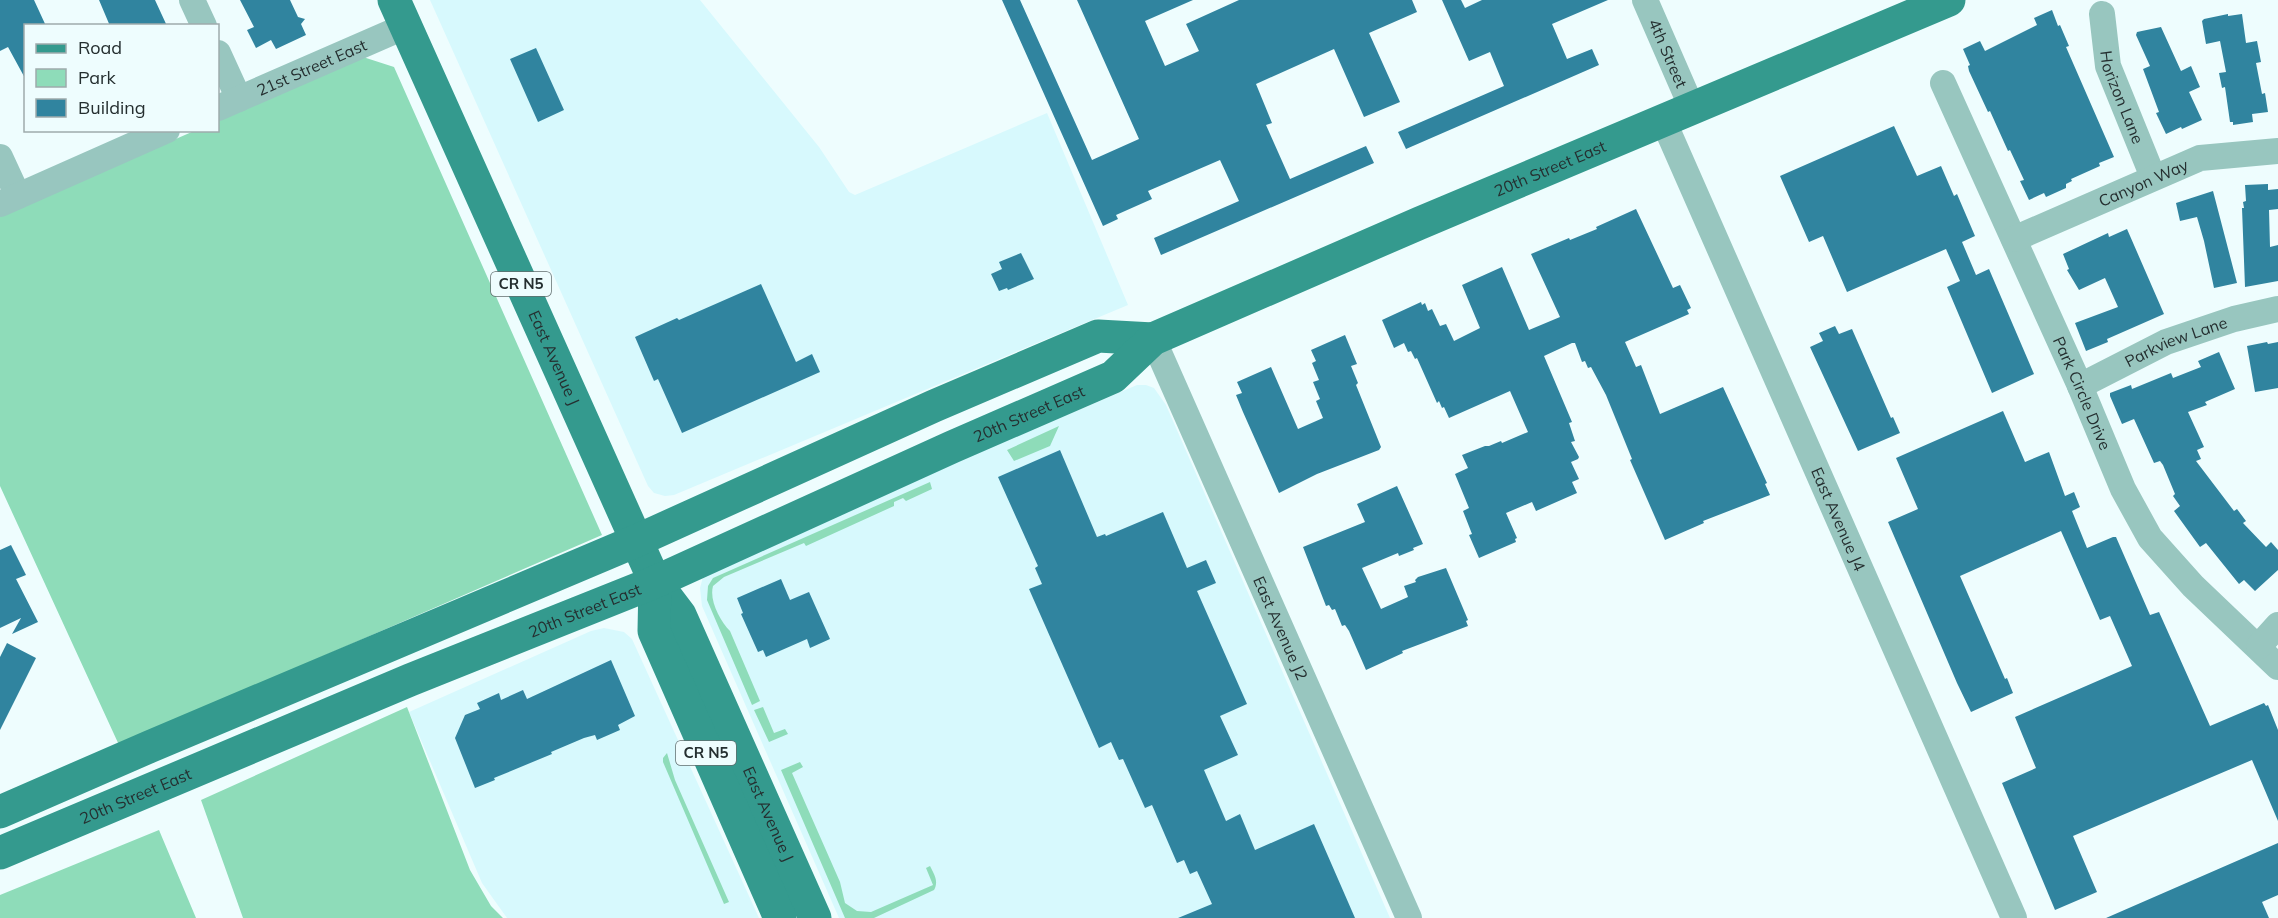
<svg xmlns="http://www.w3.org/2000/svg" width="2278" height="918" font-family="Mulish,sans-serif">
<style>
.built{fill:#d7f9fd}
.green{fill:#8edcb9}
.building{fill:#30849f}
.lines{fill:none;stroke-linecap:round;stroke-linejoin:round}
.minor{stroke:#98c6bf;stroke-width:26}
.major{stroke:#349a8e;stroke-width:33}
.labels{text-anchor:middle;stroke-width:4.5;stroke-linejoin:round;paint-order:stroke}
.shield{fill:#eefdfe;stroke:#616d6e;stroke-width:1.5}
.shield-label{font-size:15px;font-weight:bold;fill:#252f30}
.street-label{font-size:16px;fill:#252f30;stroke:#eefdfe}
</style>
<rect width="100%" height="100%" fill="#eefdfe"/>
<!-- built -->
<path class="built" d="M430 0H700L819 147 849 192 855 195 1047 113 1128 305 674 495 665 496 654 493 648 486Z
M1137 385H1146L1154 388 1166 405 1390 918H839L702 606 700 588 703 577 718 564Z
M604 628 624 632 632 639 759 918H507L482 883 409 712 591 631Z"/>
<!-- green -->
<path class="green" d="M363 57 394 67 602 535 119 745 0 486V216L194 131 218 130V120Z
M1059 426 1050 446 1014 461 1007 450Z
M930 482 932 489 906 501 903 498 894 502V506L806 546 804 543 724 577 713 586C709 600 720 621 730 631L760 701 752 705 707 600 708 586 713 578Z
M407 707 470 870 491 906 503 918H243L201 800Z
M763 707 774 733 785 729 788 734 769 742 754 710Z
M667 753 675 780 729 902 724 904 663 762V758Z
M800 762 803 767 792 773 840 882 845 903 857 911 871 912 933 885 926 868 930 866C934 874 939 881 934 890L874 918H845L781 770Z
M159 830 196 918H0V895Z"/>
<!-- building -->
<path class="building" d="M0 0H34L46 26H26V80L8 47 0 51Z
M99 0H155L167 26H110Z
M240 0H290L298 17 305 19 301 24 306 35 276 49 271 40 256 48 247 30 254 27Z
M1002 0H1020L1092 160 1139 139 1077 0H1193L1145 21 1165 66 1199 51 1186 24 1239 0H1412L1417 12 1369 33 1400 102 1364 117 1334 49 1256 84 1272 123 1266 125 1290 179 1366 146 1374 163 1161 255 1154 238 1239 201 1220 160 1148 191 1152 199 1116 215 1118 219 1103 226Z
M1442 0H1461L1465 8 1482 0H1608L1552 24 1567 59 1592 49 1599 65 1406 149 1398 132 1504 86 1490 52 1469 61Z
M2052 10 2058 26 2060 25 2069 46 2066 47 2114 157 2099 163 2100 166 2071 179 2072 181 2066 184V188L2046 197 2044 193 2029 200 2020 181 2024 180 2010 150 2008 151 1990 111 1988 112 1969 71 1968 66 1970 65 1963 49 1980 41 1985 51 2037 25 2034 18Z
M2228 14V16L2242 14 2246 43 2257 41 2261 62 2256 63 2262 94 2265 93 2268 112 2252 114 2253 122 2233 125V122H2230L2225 87 2222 88 2219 73 2226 72 2220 41 2206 44 2202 21 2204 19Z
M2161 27 2181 71 2191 66 2200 87 2189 92 2202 120 2182 129 2181 127 2166 134 2156 113 2159 112 2143 69 2150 66 2136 35 2137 32Z
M536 48 564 110 538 122 510 59Z
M1894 126 1917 176 1941 166 1954 196 1957 194 1975 236 1962 242 1976 275 1989 269 2034 374 1992 393 1947 287 1960 281 1946 249 1847 292 1823 236 1809 242 1780 176Z
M2268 184V190L2278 189V209L2269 210 2270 247 2278 245V281L2245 287 2242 208H2244L2243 202 2246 201 2245 185Z
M2213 191 2237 283 2214 288 2204 241 2197 217 2180 221 2176 203Z
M1636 209 1673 288 1680 285 1691 308 1687 310 1689 314 1625 342 1636 367 1641 365 1660 414 1723 387 1767 483 1765 484 1770 495 1703 521 1704 523 1665 540 1630 460 1632 459 1606 395 1591 367 1588 368 1585 361 1582 362 1575 343H1572L1544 356 1572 422 1569 423 1575 441 1571 442 1579 457 1578 459 1571 462 1579 479 1572 482 1577 493 1536 511 1532 502 1506 513 1517 538 1515 539 1516 542 1479 558 1469 535 1472 534 1463 511 1469 508 1455 474 1468 468 1462 455 1485 446H1489L1501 441 1502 443 1528 432 1510 391 1449 418 1444 407 1442 408 1439 401 1437 403 1417 358 1415 359 1411 351 1408 352 1404 343 1394 348 1382 320 1421 302 1422 305 1425 303 1428 311 1432 309 1440 326 1446 324 1454 341 1480 328 1462 285 1502 267 1529 330 1560 317 1531 254 1569 238 1570 240 1597 229 1596 227Z
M2127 229 2164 314 2107 339 2108 342 2086 351 2075 323 2118 307 2105 278 2079 290 2067 270 2069 269 2063 254 2108 233 2109 237Z
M1021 253 1034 279 1008 290 1007 288 999 291 991 274 1002 269 999 262Z
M761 284 796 362 812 354 820 372 682 433 658 379 654 381 635 337 677 318 679 320Z
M1835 326 1839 334 1852 329 1891 418 1893 417 1900 433 1858 451 1810 347 1823 341 1819 333Z
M1345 335 1357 364 1351 366 1358 383 1356 385 1381 447 1379 450 1317 474 1279 493 1243 412 1236 395 1242 393 1237 382 1271 367 1298 429 1323 418 1316 401 1320 399 1313 382 1319 380 1312 363 1316 361 1311 350Z
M2267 342 2268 344 2278 342V388L2255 392 2247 346Z
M2219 352 2235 389 2205 402 2207 405 2188 412 2204 447 2197 450 2201 459 2196 461 2234 511 2237 509 2246 521 2243 523 2266 547 2271 542 2278 550V570L2255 591 2244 580 2239 584 2206 543 2200 547 2174 511 2180 506 2173 496 2175 494 2163 465 2160 461 2154 463 2134 419 2122 424 2110 396V393L2131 385 2132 389 2171 373 2173 378 2201 367 2198 361Z
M2003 411 2025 462 2049 452 2065 496 2074 492 2080 507 2072 511 2087 548 2113 537H2116L2150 615 2159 612 2210 726 2264 703 2266 706 2268 705 2278 730V821L2252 760 2073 836 2097 892 2055 910 2002 783 2036 768 2015 717 2132 666 2110 616 2100 620 2061 531 1960 576 2005 679 2007 678 2013 693 1971 712 1957 683 1888 522 1918 509 1896 458Z
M1060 450 1097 537 1105 534 1106 536 1163 512 1187 568 1206 560 1216 583 1197 591 1247 704 1220 716 1238 755 1204 770 1226 821 1240 814 1255 850 1314 824 1355 918H1178L1212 904 1197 871 1190 874 1184 860 1177 863 1152 805 1145 808 1123 759 1119 760 1111 742 1099 748 1029 589 1042 584 1035 568 1038 566 998 477Z
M1397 486 1423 544 1413 548 1414 550 1399 556 1398 553 1362 568 1381 609 1408 597 1404 586 1416 582 1415 580 1418 577 1446 568 1468 620 1466 621 1468 626 1402 651 1403 653 1366 670 1349 631 1345 625 1342 626 1335 609 1332 610 1329 605 1326 606 1303 547 1365 522 1357 504Z
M11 545 26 575 16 579 38 622 12 634 21 618 0 628V550Z
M781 579 790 600 809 592 830 639 810 648 807 639 766 657 763 650 758 652 741 614 743 613 737 598Z
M7 643 36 658 0 730V657Z
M611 660 635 716 618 725 620 730 597 740 595 735 584 738 551 752 552 754 494 778 495 780 475 788 455 738 465 715 480 709 477 703 499 693 501 700 523 690 527 699Z
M2278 843V895L2262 902 2269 918H2106Z"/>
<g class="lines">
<!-- minor -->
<g class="minor">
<path d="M192 0 204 26"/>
<path id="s1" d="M1645 0 1692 108"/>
<path id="s2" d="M2102 14 2108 66 2153 177"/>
<path d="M218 53 239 99"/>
<path id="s3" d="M1943 83 2080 386 2123 489 2150 538 2193 586 2278 667"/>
<path id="s4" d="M218 108 406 26"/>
<path id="s5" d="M1663 120 2014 918"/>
<path d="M0 157 18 196"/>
<path d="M0 204 167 130"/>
<path id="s6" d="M2014 239 2200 158 2278 151"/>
<path id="s7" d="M1153 339 1409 918"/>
<path id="s8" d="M2080 386 2166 342 2234 319 2278 309"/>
<path d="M2259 646 2278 625"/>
</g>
<!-- major -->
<g class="major">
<path id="s9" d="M394 0 655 582 680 615 815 918"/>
<path d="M655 582 654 631 780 918"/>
<path d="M0 812 149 747 636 541 934 406 1098 336 1153 339"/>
<path id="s10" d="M0 853 410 680 655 582 952 447 1113 377 1153 339 1420 223 1949 0"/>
</g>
</g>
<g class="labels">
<!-- shield labels -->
<g class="shield">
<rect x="491" y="272" width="60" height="24" rx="4.5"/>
<rect x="676" y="741" width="60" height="24" rx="4.5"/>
</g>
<g class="shield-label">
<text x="521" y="289">CR N5</text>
<text x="706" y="758">CR N5</text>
</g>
<!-- street labels -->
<g class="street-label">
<text dy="6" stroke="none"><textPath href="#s1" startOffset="58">4th Street</textPath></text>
<text dy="6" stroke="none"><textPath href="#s4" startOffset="102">21st Street East</textPath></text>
<text dy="6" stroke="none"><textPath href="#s2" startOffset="86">Horizon Lane</textPath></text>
<text dy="6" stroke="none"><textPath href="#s10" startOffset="1698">20th Street East</textPath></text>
<text dy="6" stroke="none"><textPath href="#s6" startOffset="141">Canyon Way</textPath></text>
<text dy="6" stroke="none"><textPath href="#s8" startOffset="106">Parkview Lane</textPath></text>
<text dy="6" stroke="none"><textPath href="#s9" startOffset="392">East Avenue J</textPath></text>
<text dy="6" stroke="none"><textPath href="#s3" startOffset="340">Park Circle Drive</textPath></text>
<text dy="6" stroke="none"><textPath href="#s10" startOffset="1119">20th Street East</textPath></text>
<text dy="6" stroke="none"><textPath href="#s5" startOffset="436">East Avenue J4</textPath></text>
<text dy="6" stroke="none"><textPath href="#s10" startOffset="633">20th Street East</textPath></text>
<text dy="6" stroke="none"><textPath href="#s7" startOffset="316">East Avenue J2</textPath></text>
<text dy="6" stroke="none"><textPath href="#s10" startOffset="147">20th Street East</textPath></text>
<text dy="6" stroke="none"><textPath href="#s9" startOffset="897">East Avenue J</textPath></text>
</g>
</g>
<!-- legend -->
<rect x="24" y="24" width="195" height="108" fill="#eefdfe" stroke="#9eabac" stroke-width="1.5"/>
<rect x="36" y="44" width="30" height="9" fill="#349a8e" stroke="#9eabac" stroke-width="1.5"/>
<text x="78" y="54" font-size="18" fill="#252f30">Road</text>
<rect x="36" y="69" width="30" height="18" fill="#8edcb9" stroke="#9eabac" stroke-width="1.5"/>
<text x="78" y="84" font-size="18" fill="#252f30">Park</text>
<rect x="36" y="99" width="30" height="18" fill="#30849f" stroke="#9eabac" stroke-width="1.5"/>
<text x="78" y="114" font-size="18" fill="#252f30">Building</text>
</svg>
